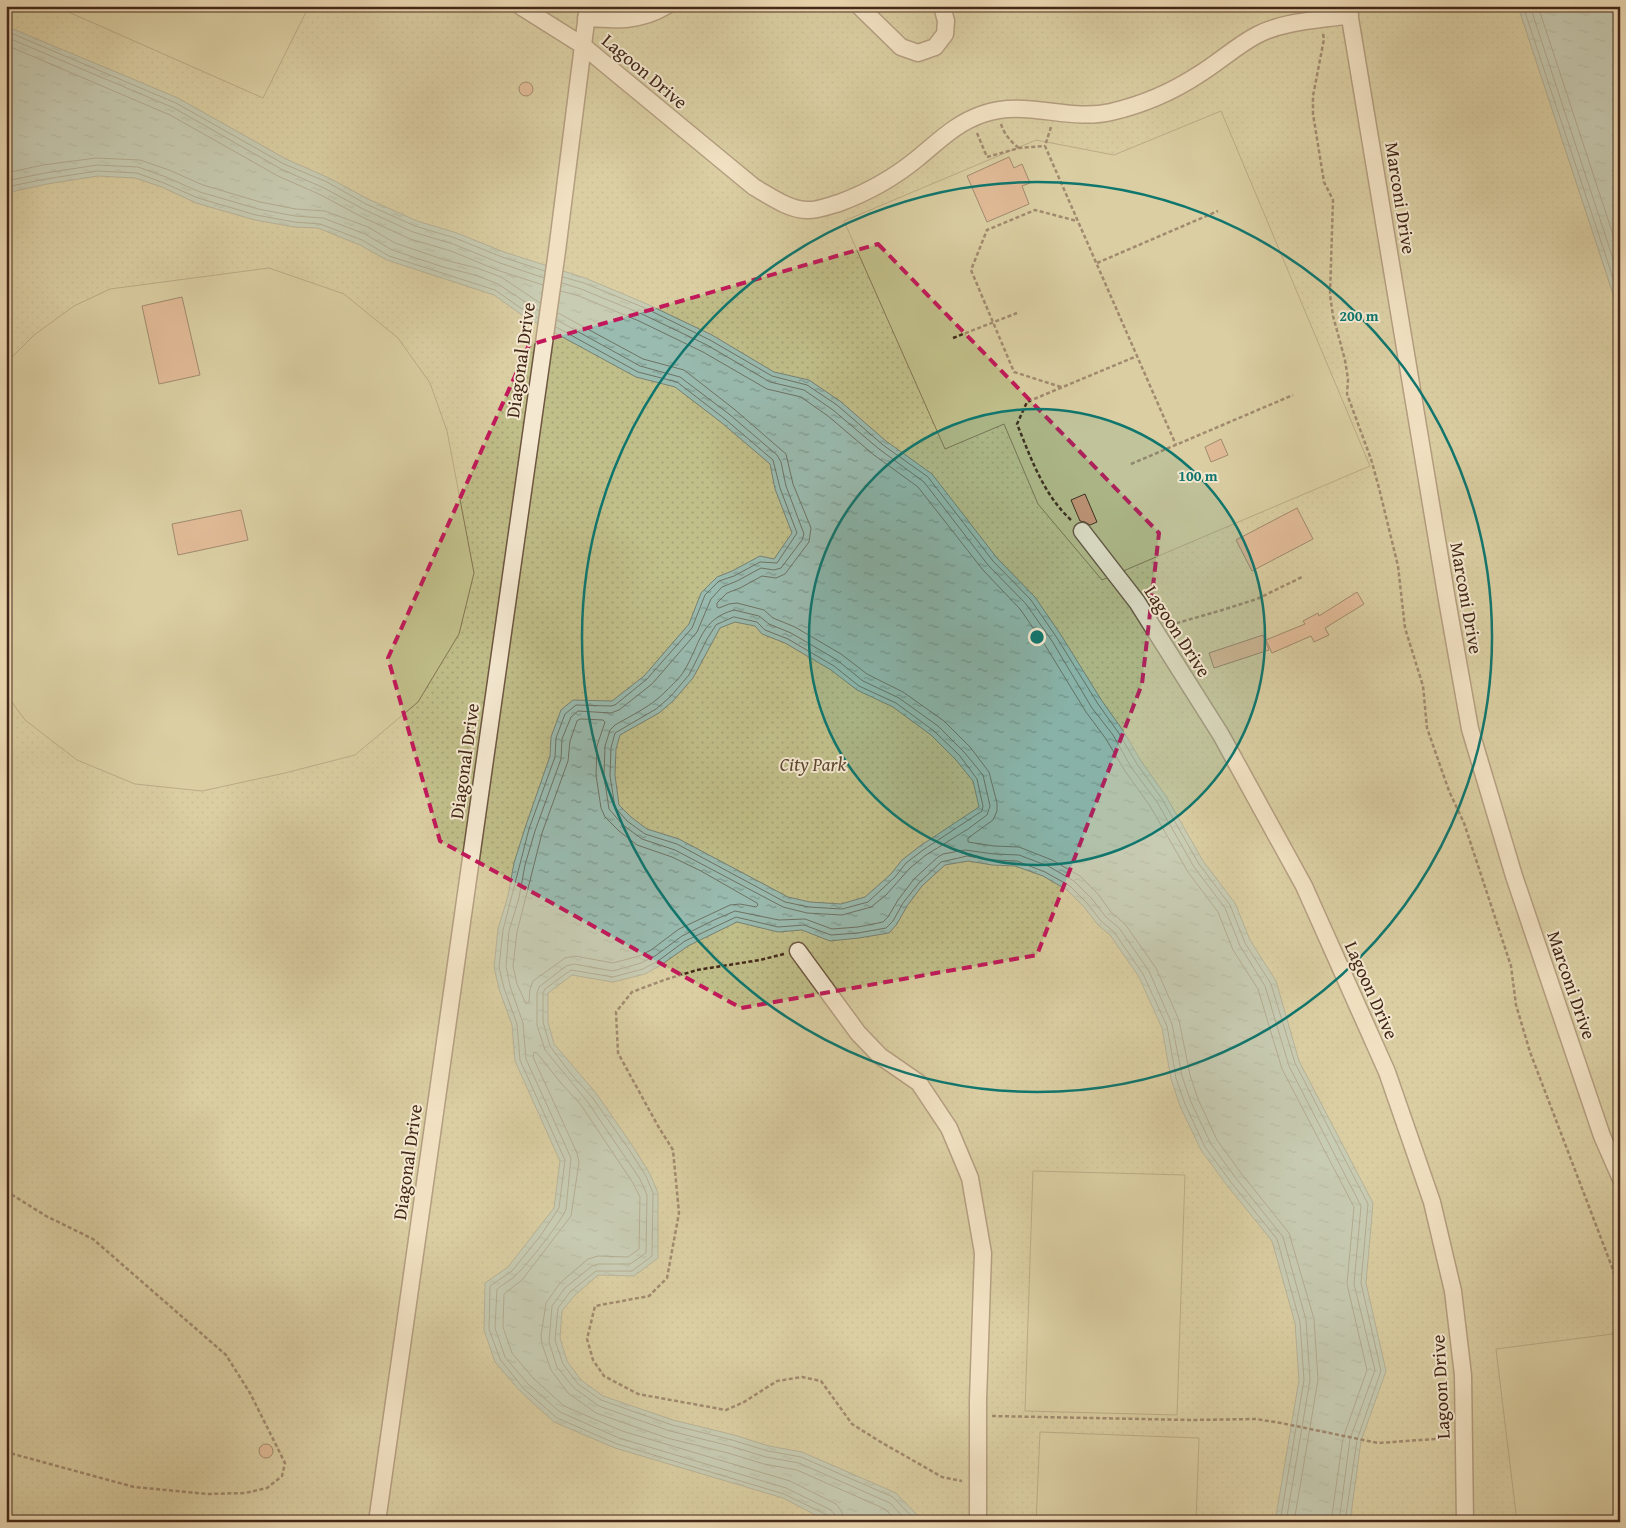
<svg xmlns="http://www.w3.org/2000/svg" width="1626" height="1528" font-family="'Gentium Book Plus',serif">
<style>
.grass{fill:url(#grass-dots);stroke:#827451}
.pitch{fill:#c0be89;stroke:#827451}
.water{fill:url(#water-ripples);stroke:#778174;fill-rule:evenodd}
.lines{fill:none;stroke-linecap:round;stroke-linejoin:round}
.shore{stroke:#6e7264;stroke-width:1}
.building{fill:#d19572;stroke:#442919}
.minor-casing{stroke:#6e5640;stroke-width:19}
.path{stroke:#442919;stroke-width:2.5;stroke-dasharray:4 2.5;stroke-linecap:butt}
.minor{stroke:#f4e8d0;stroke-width:16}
.marked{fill:none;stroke:#c2185b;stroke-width:4;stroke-dasharray:10 6;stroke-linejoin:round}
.ring{fill:none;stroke:#0f766e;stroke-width:2.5}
.labels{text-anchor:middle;stroke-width:4;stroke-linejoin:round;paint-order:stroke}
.street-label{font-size:19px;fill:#442919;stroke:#f4e8d0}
.park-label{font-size:19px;font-style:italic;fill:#5d472f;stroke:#f4e8d0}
.centre{fill:#0f766e;stroke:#f4e8d0;stroke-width:2.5}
.ring-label{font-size:15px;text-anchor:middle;font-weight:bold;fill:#0f766e;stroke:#f4e8d0;stroke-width:4;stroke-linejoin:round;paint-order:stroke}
</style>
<defs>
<pattern id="grass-dots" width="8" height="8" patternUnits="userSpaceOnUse" patternTransform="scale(1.25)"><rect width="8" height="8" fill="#c0be89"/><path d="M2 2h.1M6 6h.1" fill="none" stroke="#a6a376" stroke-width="1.8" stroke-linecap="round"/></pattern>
<pattern id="water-ripples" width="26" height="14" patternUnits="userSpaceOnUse" patternTransform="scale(1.25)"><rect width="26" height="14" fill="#99bbb0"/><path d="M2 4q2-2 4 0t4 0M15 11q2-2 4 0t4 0" fill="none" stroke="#7e988e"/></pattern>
</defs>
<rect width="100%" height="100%" fill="#eedbb6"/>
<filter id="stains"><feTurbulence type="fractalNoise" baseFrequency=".004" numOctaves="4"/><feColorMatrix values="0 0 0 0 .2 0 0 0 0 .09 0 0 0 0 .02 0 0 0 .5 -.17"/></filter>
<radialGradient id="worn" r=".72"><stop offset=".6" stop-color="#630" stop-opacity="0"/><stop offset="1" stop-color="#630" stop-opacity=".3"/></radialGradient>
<!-- grass -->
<path class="grass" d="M6 6H1518L1620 315V1522H6Z"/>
<!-- pitch -->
<path class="pitch" d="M55 6H309L263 98Z
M1221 111 1370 466 1102 580 1038 504 1004 424 945 449 844 221 1036 140 1114 155Z
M269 268 344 294 398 338 430 383 447 431 474 573 459 634 418 702 355 755 285 773 202 791 135 784 77 760 25 720 6 694V363L34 335 74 306 110 289Z
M1033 1171 1185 1175 1177 1415 1025 1411Z
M1620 1333V1522H1517L1496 1349Z
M1040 1432 1199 1438 1196 1522H1036Z"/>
<!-- water -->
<path class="water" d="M1518 6H1616L1620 17V315Z
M6 26 178 98 286 159 329 178 368 199 417 221 457 233 504 252 585 278 647 304 712 335 774 372 809 380 840 401 886 441 932 474 997 558 1035 597 1061 635 1102 701 1122 729 1141 761 1166 796 1203 861 1235 903 1250 940 1276 981 1299 1061 1373 1203 1366 1283 1386 1371 1361 1441 1350 1522H1275L1299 1380 1295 1323 1272 1241 1226 1184 1201 1150 1180 1106 1171 1079 1162 1028 1139 977 1110 935 1098 925 1084 907 1067 890 1043 876 1015 866 992 865 968 861 945 865 922 886 907 906 897 924 889 933 859 938 830 941 802 930 778 932 737 922 688 946 661 965 645 974 613 982 572 975 548 993V1022L554 1044 596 1093 634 1148 650 1174 658 1193V1258L634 1276 598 1275 574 1296 562 1311 560 1338 567 1361 581 1380 603 1396 673 1420 734 1435 769 1446 802 1452 896 1493 924 1522H829L783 1498 615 1448 554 1422 520 1391 495 1362 484 1330 485 1283 508 1267 554 1208 560 1161 515 1061 512 1025 499 989 494 967 498 929 508 896 514 863 525 828 550 756 551 737 561 710 573 700 612 701 644 676 689 624 701 593 717 577 732 571 760 556 774 559 792 533 775 489 770 464 722 423 675 387 636 377 522 315 494 295 387 260 360 245 318 228 294 227 255 220 196 203 162 187 135 178 98 176 47 184 6 193ZM735 622 755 626 762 634 785 643 831 670 857 690 893 707 931 735 956 760 973 781 979 807 920 846 902 860 891 874 865 897 841 904 810 902 788 897 679 839 647 829 631 817 619 805 615 775 616 749 620 735 659 713 673 701 693 678 720 628Z"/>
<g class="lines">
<!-- shore -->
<path class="shore" d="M1523 6 1620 299
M1530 6 1620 280
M1538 6 1620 256
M6 31 176 103 284 164 327 182 366 204 415 226 455 238 502 257 545 271
M6 37 174 108 281 169 324 188 363 209 413 232 453 244 500 263 544 278
M6 45 170 115 278 176 321 195 360 216 410 239 451 251 497 270 543 285
M6 173 43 165 96 158 140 160 169 170 203 185 260 202 296 209 325 211 368 227 395 243 445 260 477 268 501 277 540 303
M6 181 45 173 97 165 138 167 166 177 200 192 258 209 295 216 323 218 365 234 392 250 443 267 475 275 498 284 539 311
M6 187 46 179 97 171 137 173 164 183 198 198 256 215 294 222 320 224 362 240 389 256 495 290 525 311 538 318
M563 277 584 283 645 308 710 340 772 376 807 385 837 405 883 445 928 477 993 561 1031 600 1057 638 1098 704 1118 732 1137 764 1162 799 1199 864 1230 905 1245 943 1271 984 1295 1063 1368 1204 1361 1283 1381 1371 1357 1440 1345 1522
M562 283 581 289 642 314 707 345 770 382 804 390 833 410 879 449 924 482 988 565 1026 604 1052 641 1092 708 1113 735 1131 767 1157 802 1194 867 1225 908 1240 946 1265 986 1289 1066 1361 1206 1354 1284 1375 1370 1350 1439 1339 1522
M561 291 579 296 639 321 703 352 767 389 801 397 828 416 874 455 918 487 983 570 1020 609 1045 645 1086 712 1106 739 1125 771 1150 806 1188 872 1218 912 1233 950 1258 989 1282 1069 1354 1207 1347 1284 1367 1370 1343 1438 1331 1522
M558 313 643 359 684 370 734 409 786 454 793 484 811 528 809 542 785 574 776 578 762 576 740 588 727 593 717 603V607L719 608 729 604 737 603 764 610 773 618 795 627 841 654 867 674 903 692 944 721 970 747 989 772 997 803V811L993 820 968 838V842L994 846 1019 847 1052 860 1080 876 1098 894 1111 912 1125 924 1156 968 1179 1020 1190 1075 1198 1099 1217 1140 1241 1173 1289 1233 1314 1319 1318 1380 1294 1522
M557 320 640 366 680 377 729 414 777 455 781 462 786 486 804 534 802 540 781 568 774 570 761 568 737 581 722 587 711 599 697 632 652 684 619 710 611 713 578 711 571 717 562 739 561 759 535 831 525 865 519 898 509 931 506 966 510 986 523 1023 526 1059 571 1158 566 1209C562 1221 526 1266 516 1275 510 1281 503 1284 497 1289L495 1328 505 1357 528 1384 560 1412 619 1438 786 1488 831 1510 835 1515 837 1522
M556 327 638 372 677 382 725 419 773 460 780 488 797 533 777 563 760 562 734 576 719 581 705 595 692 628 647 679 615 705 611 706 576 705 565 714 556 738 555 757 529 829 503 930 499 967 504 988 517 1024 520 1060 565 1160 559 1208 541 1235 512 1271 490 1286 489 1329 500 1359 523 1388 557 1418 617 1444 784 1494 827 1515 830 1522
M734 610 759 616 769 624 791 633 837 660 863 681 899 698 938 726 964 752 983 775 990 806 987 815 968 829 926 855 910 868 886 895 871 907 842 915 807 913 783 907 675 850 642 839 623 825 609 809 604 776 605 746 610 730 615 725C632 715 652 706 666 691 672 685 680 678 684 671 700 645 700 619 734 610Z
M734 617 757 622 765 630 788 639 834 666 859 686 896 703 934 731 960 756 977 779 983 806 982 811 923 850 906 863 895 877 868 902 842 909 809 907 785 902 677 844 645 834 627 821 615 807 610 776 611 748 615 733 656 709 670 697 689 675 707 639 716 625Z
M581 719 603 720 605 722 597 746 596 775 601 808 605 817 619 831 637 845 672 857 701 871 757 903 758 905 756 907 740 904 730 905 679 929 651 950 639 956 613 963 575 956 565 958 533 981 530 989 529 1002 526 1004 517 984 513 966 517 932 542 833 568 761 570 741 577 721Z
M844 1522 842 1512 836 1504 790 1481 622 1431 564 1406 533 1378 512 1353 503 1327 504 1294 522 1280 571 1216 579 1162 577 1153 533 1057 534 1052 537 1053 561 1083 581 1105 633 1183 640 1197 639 1249 628 1257 598 1256 588 1259 560 1283 546 1303 541 1336 542 1344 551 1370 568 1393 596 1413 667 1438 728 1453 764 1464 797 1470 885 1509 898 1522
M908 1522 890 1503 799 1463 766 1457 730 1446 670 1431 599 1406 574 1388 557 1367 549 1342 552 1306 565 1288 592 1266 598 1264H630L646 1253 647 1195 640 1179 587 1101 545 1050 537 1025V993L539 987 566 966 574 964 613 971 641 963 655 956 682 936 714 920 735 911 779 920 805 919 832 929 858 927 883 922 888 917 898 900 914 879 938 857 943 854 965 850 994 854 1019 855 1048 866 1074 881 1092 899 1106 917 1119 928 1149 971 1172 1024 1182 1076 1191 1102 1211 1144 1235 1177 1283 1237 1306 1320 1310 1380 1286 1522
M917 1522 893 1497 801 1457 768 1451 732 1440 672 1425 601 1400 578 1384 563 1364 555 1340 558 1308 570 1292 596 1271H632L652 1256 653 1193 646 1176 630 1151 592 1097 571 1074 550 1046 543 1022V993L545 989 571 970 613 977 643 969 658 961 685 941 736 917 778 927 804 925 831 935 858 933 886 928 893 921 903 903 919 883 941 862 967 856 993 860 1017 861 1045 872 1070 886 1087 903 1101 921 1114 932 1143 974 1167 1026 1176 1078 1185 1104 1205 1147 1230 1181 1277 1239 1300 1322 1304 1380 1280 1522"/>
</g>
<!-- building -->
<path class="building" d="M519 89a7 7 0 1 1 14 0a7 7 0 1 1-14 0Z
M1009 157 1014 168 1022 164 1030 183 1022 186 1029 204 987 222 967 176Z
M182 297 200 375 159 384 142 306Z
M1221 439 1228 455 1211 462 1205 447Z
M1085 494 1097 522 1090 525 1085 522 1080 521 1071 500Z
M1297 508 1313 539 1252 571 1236 540Z
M241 510 248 540 178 555 172 524Z
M1357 592 1364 604 1325 628 1329 635 1314 642 1311 636 1272 653 1266 640 1305 624 1303 621 1318 613 1319 616Z
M1263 635 1269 650 1214 668 1209 653Z
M259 1451a7 7 0 1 1 14 0a7 7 0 1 1-14 0Z"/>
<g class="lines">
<!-- minor casing -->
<g class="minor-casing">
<path id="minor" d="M520 6 582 45 754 187C770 196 787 209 806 210 817 211 828 206 839 203 866 193 895 177 918 158 939 141 956 123 983 114 1025 99 1069 122 1111 112 1141 105 1172 92 1198 75 1218 63 1236 46 1257 35 1283 21 1321 20 1350 15
M859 6 901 47 918 53 935 47 945 34 946 21 942 6
M1348 6 1447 600 1470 729 1514 876 1602 1136 1620 1177
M586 18C615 20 640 22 666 6
M1082 531 1137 602 1221 735 1304 886 1387 1072 1432 1202 1453 1291 1463 1375 1465 1522
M798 951 858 1033 880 1056 919 1083 949 1128 970 1178 983 1253 978 1400V1522
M377 1522 557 251 588 6"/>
</g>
<!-- path -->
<path class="path" d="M1323 34 1324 39 1313 96V114L1324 182 1333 200 1330 295 1333 316 1345 360 1348 379 1347 394 1371 459 1379 488 1398 566 1405 628 1423 686 1427 728 1449 791 1464 823 1511 966 1516 1005 1530 1052 1620 1288
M1001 124C1004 134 1011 142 1019 148
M1051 127 1045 146 1176 445
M977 133 987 157 1019 148 1045 146
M1097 263 1218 211
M953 338 1017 313
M1061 387 1014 372 971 270 987 230 1035 210 1077 221
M1131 464 1293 395
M1071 520C1043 494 1031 458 1017 424L1027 402 1137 356
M1170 625 1219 611 1257 599 1302 577
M784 954 760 960 697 970 664 980 632 992 616 1012 618 1053 658 1126 673 1150 679 1213 667 1278 649 1296 595 1306 587 1339 593 1360 604 1376 638 1394 726 1410 744 1402 777 1381 802 1377 821 1381 852 1424 879 1441 942 1477 962 1481
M6 1191 46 1216 93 1239 226 1355 250 1393 285 1463 282 1476 267 1488 245 1493 208 1494 134 1487 6 1452
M992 1416 1191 1420 1256 1419 1281 1423 1378 1443 1449 1438
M348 1522 350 1519 361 1520"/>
<!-- minor -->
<use href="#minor" class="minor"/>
</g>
<!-- marked area -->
<path d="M0 0H1626V1528H0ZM878 244 1159 533 1142 684 1037 955 741 1008 440 841 388 658 529 345Z" fill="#eedbb6" fill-opacity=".55" fill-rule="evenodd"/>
<path class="marked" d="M878 244 1159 533 1142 684 1037 955 741 1008 440 841 388 658 529 345Z"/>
<!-- distance rings -->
<circle cx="1037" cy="637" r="228" fill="#0f766e" fill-opacity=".12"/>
<g class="ring">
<circle cx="1037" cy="637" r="228"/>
<circle cx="1037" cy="637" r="455"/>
</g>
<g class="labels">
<!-- street labels -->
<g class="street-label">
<text transform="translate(645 71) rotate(40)" y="7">Lagoon Drive</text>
<text transform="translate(1401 198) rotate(81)" y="7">Marconi Drive</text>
<text transform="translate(520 360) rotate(-82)" y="7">Diagonal Drive</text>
<text transform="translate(1467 598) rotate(80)" y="7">Marconi Drive</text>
<text transform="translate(1178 631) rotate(57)" y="7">Lagoon Drive</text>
<text transform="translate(464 761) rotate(-82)" y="7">Diagonal Drive</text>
<text transform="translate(1572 985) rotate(71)" y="7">Marconi Drive</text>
<text transform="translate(1372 990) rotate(66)" y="7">Lagoon Drive</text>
<text transform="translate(407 1162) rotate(-82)" y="7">Diagonal Drive</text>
<text transform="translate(1440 1387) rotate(-93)" y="7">Lagoon Drive</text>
</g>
<!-- park labels -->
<g class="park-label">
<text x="813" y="771">City Park</text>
</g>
</g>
<circle cx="1037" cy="637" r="8" class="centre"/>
<g class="ring-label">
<text x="1359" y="321">200 m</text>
<text x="1198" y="481">100 m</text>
</g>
<!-- margin -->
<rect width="1626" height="1528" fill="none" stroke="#eedbb6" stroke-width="25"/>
<rect x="8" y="8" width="1611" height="1513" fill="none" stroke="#442919" stroke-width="2.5"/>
<rect x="12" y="12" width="1601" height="1503" fill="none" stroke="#442919"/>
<rect width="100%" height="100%" filter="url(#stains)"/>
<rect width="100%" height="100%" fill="url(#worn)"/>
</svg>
